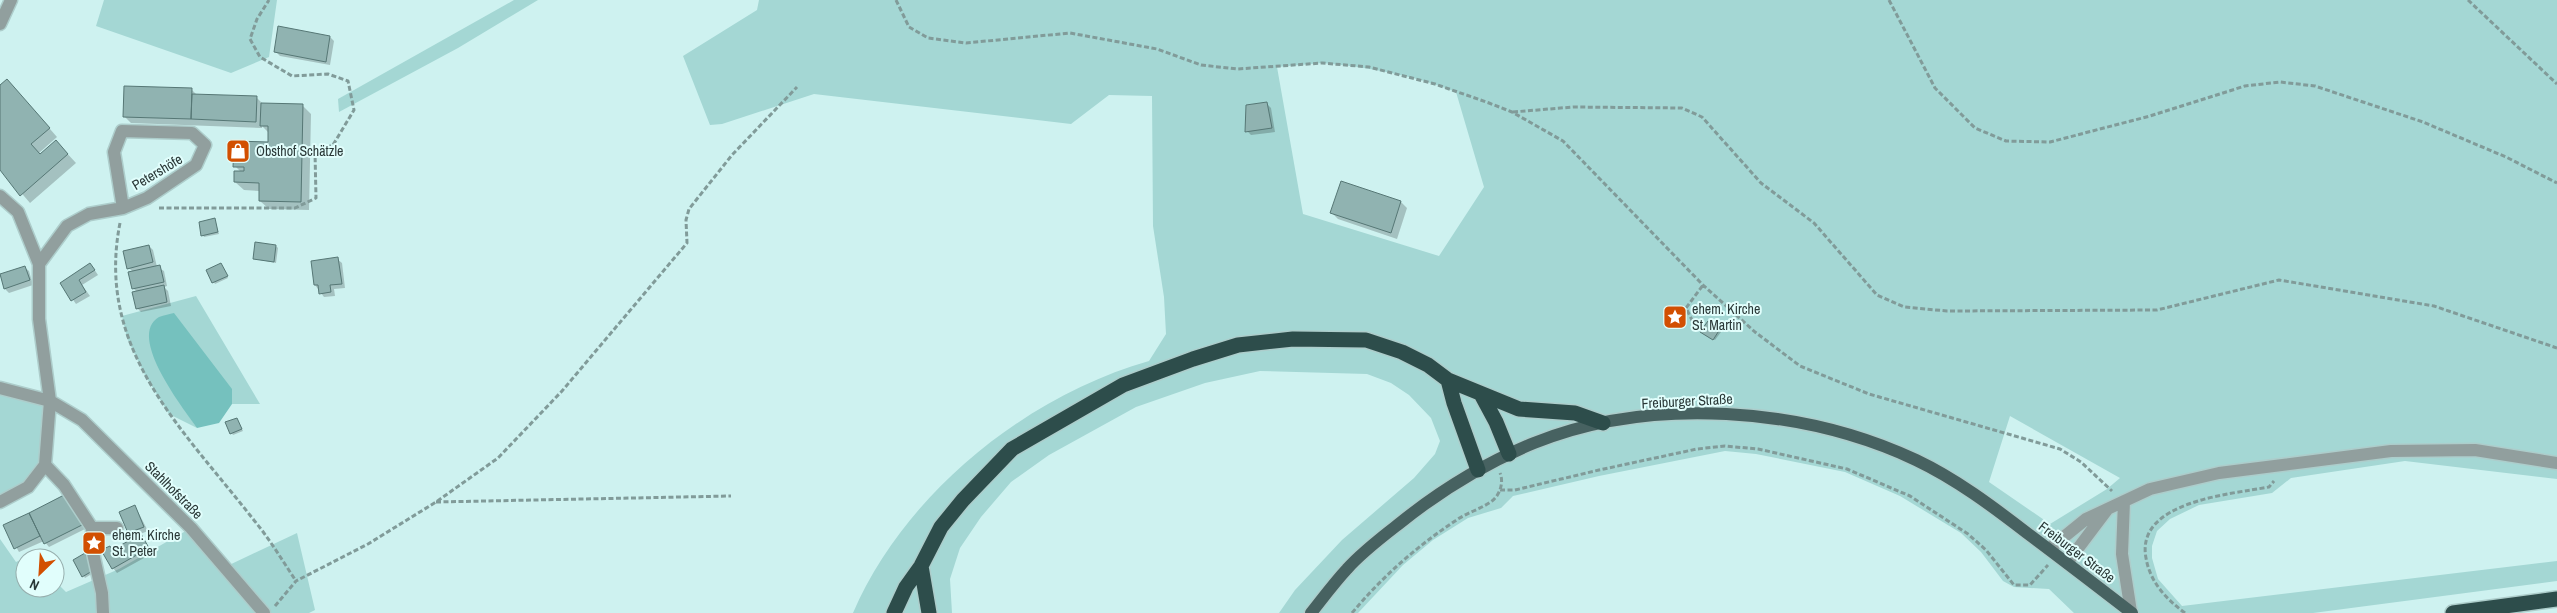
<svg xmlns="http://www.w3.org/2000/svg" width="2557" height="613" font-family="'Archivo Narrow',sans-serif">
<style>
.green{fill:#a4d7d4;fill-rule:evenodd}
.water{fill:#75c1be}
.shadow{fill:#0003}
.building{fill:#90b3b1;stroke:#567775}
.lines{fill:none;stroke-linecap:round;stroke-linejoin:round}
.minor-casing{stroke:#adcdcb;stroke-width:15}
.major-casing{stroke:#adcdcb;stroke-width:15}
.highway-casing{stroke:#adcdcb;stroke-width:18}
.path{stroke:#819b99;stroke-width:3;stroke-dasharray:5 2.5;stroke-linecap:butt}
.minor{stroke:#919f9e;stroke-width:12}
.major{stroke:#476261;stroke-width:12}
.highway{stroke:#2d4d4b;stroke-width:15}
.labels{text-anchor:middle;stroke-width:4;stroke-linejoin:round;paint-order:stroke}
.poi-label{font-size:14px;fill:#293736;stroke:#e1fefc;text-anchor:start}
.street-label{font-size:14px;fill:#293736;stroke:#e1fefc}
</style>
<rect width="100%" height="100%" fill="#cef2f0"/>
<!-- green -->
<path class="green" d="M104 0H277L269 57 231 73 96 26Z
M514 0H538L458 48 339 112 338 99Z
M759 0H2557V479L2405 461 2291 478 2272 493 2199 505 2170 519 2157 531 2152 546V558L2158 579 2182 606 2557 561V581L2313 613H2074L2049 589 2014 587 2003 581 1981 552 1961 533 1900 496 1845 472 1756 454 1725 451 1599 476 1513 496 1501 508 1468 518 1433 540 1403 565 1358 613H1279L1295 590 1342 540 1414 478 1435 454 1440 441 1431 418 1409 395 1391 383 1367 374 1260 371 1205 383 1136 407 1049 455 1011 482 981 517 960 548 950 579 952 613H853C904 494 1026 396 1149 361L1166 334 1164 297 1153 226 1152 96 1109 95 1071 124 814 94 722 124 710 125 683 56 757 10ZM1322 63C1368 67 1413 75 1456 92L1484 187 1439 256 1303 214 1277 67ZM2010 416 2120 478 2107 489 2050 524 1989 482Z
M196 296 260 404H232V389L170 388 197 428 169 414 145 375 127 338 122 316Z
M0 388 50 401 45 465 0 502Z
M191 528 225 567 297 533 315 610 309 613H0V539L16 562 25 558V588H55V581L66 592 119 569Z"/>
<!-- water -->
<path class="water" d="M174 313 232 389V404L219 423 197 428C184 409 126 336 159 317 164 315 170 314 174 313Z"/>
<!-- shadow -->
<path class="shadow" d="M330 37 334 41 330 65 280 56 276 52Z
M0 87 15 89 57 137 39 153 41 155 64 150 76 163 30 203 0 168Z
M191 89 197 95 256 97 263 104 302 105 311 114 309 210 269 209 260 201V191L244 190 235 182 241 172 235 166 269 143V133L262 126V128L131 123 124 116Z
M1267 104 1271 108 1275 132 1251 135 1247 131Z
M1401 202 1407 208 1397 239 1338 219 1332 213Z
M215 220 219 234 204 237 203 235Z
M149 246 153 250 157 267 164 271 167 286 164 287 168 291 171 306 141 312 137 308V292L133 288V272L129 268Z
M276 246 278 248 276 263 255 259Z
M337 259 342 263 345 288 334 289 335 296 324 297 315 285Z
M221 265 228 278 215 284 208 271Z
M24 267 29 271 33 285 9 293 5 289 0 275Z
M94 269 98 275 82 285 90 296 76 304 61 283Z
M1719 330 1721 332 1715 340 1704 333Z
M237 419 243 431 233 435 226 423Z
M66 495 85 529 49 547 44 541 19 552 4 526Z
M135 506 148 531 140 534 153 553 117 573 113 568 110 547 113 551 140 536 134 537 129 533 121 512Z
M74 561 95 572 85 578Z"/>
<!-- building -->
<path class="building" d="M278 26 330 36 326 62 274 52Z
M7 79 50 128 31 144 40 154 56 140 68 154 20 196 0 170V85Z
M124 86 192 88 191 119 123 117Z
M192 94 257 96 256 122 191 119Z
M1267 102 1272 128 1245 132 1246 105Z
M261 103 303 104 301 202 259 201V183L234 182V171H244V167H233L234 141 268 142V126H260Z
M1341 181 1401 201 1391 233 1330 213Z
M215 218 218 232 201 236 199 222Z
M255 242 276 245 274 262 253 259Z
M149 245 153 262 127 269 123 251Z
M338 257 342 284 330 285 331 292 319 294 318 285H314L311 261Z
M90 263 95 270 79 280 86 292 71 301 60 283Z
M221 263 228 276 212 283 206 270Z
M160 265 164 282 132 289 128 272Z
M25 266 30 280 4 289 0 274Z
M164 285 167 302 136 309 132 292Z
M1708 321 1720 329 1713 340 1700 332Z
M237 418 242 429 230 434 225 422Z
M66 494 82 525 44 544 29 513Z
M135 505 144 527 128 533 119 512Z
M29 513 40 536 14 549 3 525Z
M141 534 149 548 112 569 101 550 110 546 112 550Z
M85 553 94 570 82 577 73 560Z"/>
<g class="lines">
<!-- minor casing -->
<g class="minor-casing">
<path id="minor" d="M0 24 11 0
M0 196 18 212 39 264
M0 388 50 401 82 420 191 528 264 613
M45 465 64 485 92 528 93 553 102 593 103 613
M2124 501 2122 554 2131 612
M0 502 28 487 45 465 50 401 39 319V264L67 226 89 214 123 208 147 198 196 165 205 145 192 133 122 131 114 152 123 208
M92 528H117
M2049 549 2086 519 2150 489 2219 473 2391 451 2475 450 2557 463
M2067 563 2107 510"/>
</g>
<!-- major casing -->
<g class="major-casing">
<path id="major" d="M1311 613C1323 598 1334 583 1347 569 1362 552 1382 537 1400 523 1441 490 1485 463 1534 443 1651 396 1803 407 1916 460 1956 479 1992 506 2027 533 2062 559 2097 586 2132 613"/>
</g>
<!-- highway casing -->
<g class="highway-casing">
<path id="highway" d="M1448 380 1454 403 1478 470
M1482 396 1496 422 1509 454
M921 566 929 613
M894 613 906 587 921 566 941 527 963 500 1012 449 1123 385 1193 359 1238 345 1293 339 1366 340 1402 352 1428 365 1448 380 1519 409 1575 413 1603 423
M2453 613 2557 599"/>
</g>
<!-- path -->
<path class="path" d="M896 0 909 27 928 38 966 43 1070 33 1157 49 1201 65 1237 69 1322 63 1369 67 1435 84 1489 103 1512 112 1563 141 1703 285 1755 332 1800 366 1869 394 2060 449 2081 462 2112 491
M1889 0 1935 88 1975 128 2006 141 2050 142 2150 116 2245 86 2280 82 2315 86 2423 122 2506 157 2557 183
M2468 0 2557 84
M1513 112 1573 107 1682 108 1702 117 1761 183 1814 223 1877 295 1904 307 1947 311 2157 310 2279 280 2434 306 2557 348
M159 208H295L316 198 315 152 333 145 354 110 348 81 328 74 292 76 260 57 250 39 257 19 269 0
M120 223C95 349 182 428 253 519 269 538 282 560 296 581
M1696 328 1686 308 1703 285
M1500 490H1515L1599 470 1697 449 1725 446 1758 449 1847 469 1910 496 1968 534 1986 550 2014 585H2030L2048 565
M436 502 731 496
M275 606 296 581 368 544 436 502 498 458 562 391 687 243 686 220 689 209 732 155 797 87
M1352 613C1382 577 1416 547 1455 521 1466 513 1481 509 1492 501 1500 495 1504 482 1500 473
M2185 613C2166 599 2150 582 2146 558 2135 501 2232 494 2269 487L2274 481"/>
<!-- minor -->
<use href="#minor" class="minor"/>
<!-- major -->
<use href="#major" class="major"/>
<!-- highway -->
<use href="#highway" class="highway"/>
</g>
<!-- icons -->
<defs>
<g id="shop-square" transform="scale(1.25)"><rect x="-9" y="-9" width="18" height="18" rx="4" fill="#d24f01" stroke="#e1fefc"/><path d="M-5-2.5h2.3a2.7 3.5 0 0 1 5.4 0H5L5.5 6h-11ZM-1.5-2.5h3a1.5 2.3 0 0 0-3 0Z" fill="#fff"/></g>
<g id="sight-square" transform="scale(1.25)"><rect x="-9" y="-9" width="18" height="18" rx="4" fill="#d24f01" stroke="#e1fefc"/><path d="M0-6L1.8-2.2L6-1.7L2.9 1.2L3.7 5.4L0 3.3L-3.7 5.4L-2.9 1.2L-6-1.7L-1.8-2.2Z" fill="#fff"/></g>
</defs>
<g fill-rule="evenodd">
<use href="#shop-square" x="238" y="151"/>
<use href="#sight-square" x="1675" y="317"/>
<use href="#sight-square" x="94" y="543"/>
</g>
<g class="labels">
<!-- poi labels -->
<g class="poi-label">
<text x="256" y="156">Obsthof Schätzle</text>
<text x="1692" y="314">ehem. Kirche<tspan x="1692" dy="16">St. Martin</tspan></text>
<text x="112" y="540">ehem. Kirche<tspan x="112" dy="16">St. Peter</tspan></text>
</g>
<!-- street labels -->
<g class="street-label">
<text transform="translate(157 172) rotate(-31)" y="5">Petershöfe</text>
<text transform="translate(1687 401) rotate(-3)" y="5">Freiburger Straße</text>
<text transform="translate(174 490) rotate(45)" y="5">Stahlhofstraße</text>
<text transform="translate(2077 552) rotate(37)" y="5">Freiburger Straße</text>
</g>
</g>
<!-- north arrow -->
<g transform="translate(40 573) rotate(205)"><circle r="24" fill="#e1fefc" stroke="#97aead"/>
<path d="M0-4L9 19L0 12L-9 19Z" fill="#d24f01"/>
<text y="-8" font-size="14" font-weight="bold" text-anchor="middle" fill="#293736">N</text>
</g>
</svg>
